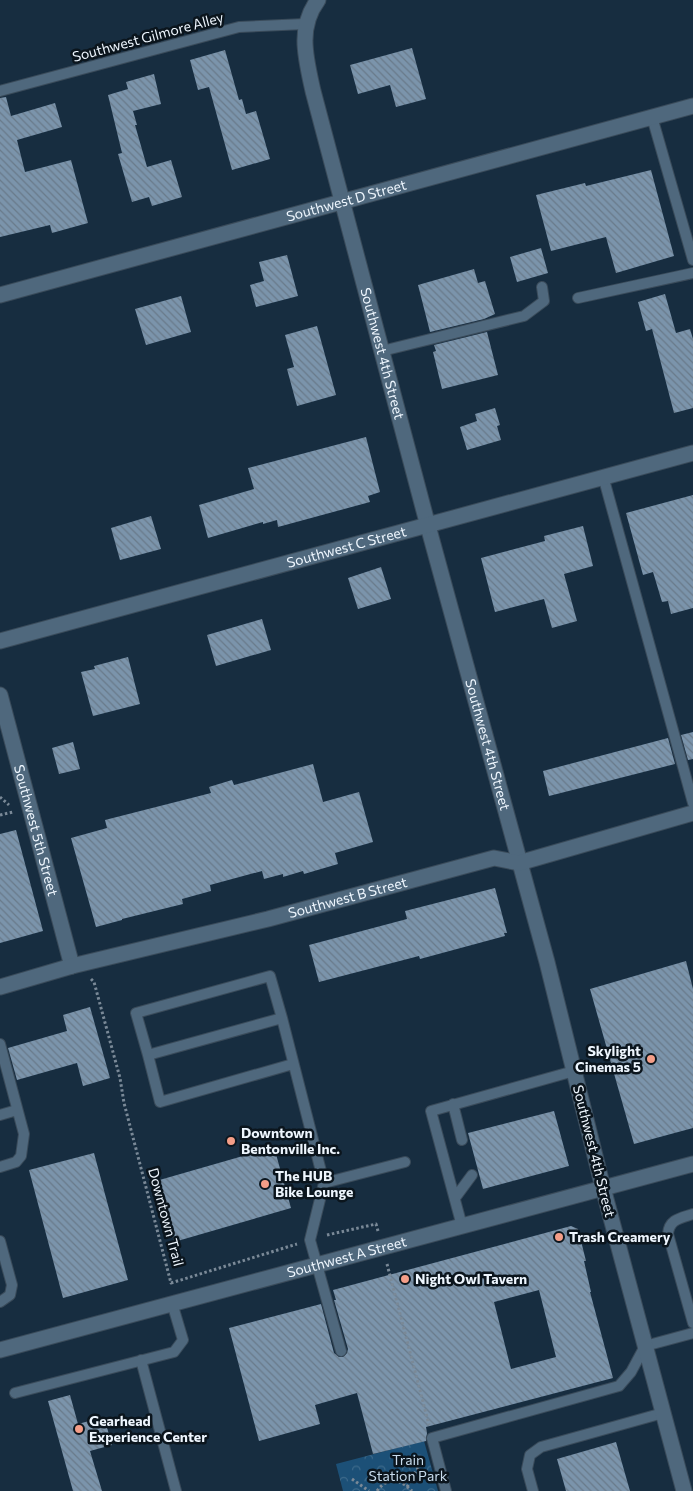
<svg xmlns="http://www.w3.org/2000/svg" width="693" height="1491" font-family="Commissioner,sans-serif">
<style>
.park{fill:url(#park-crowns)}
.building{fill:url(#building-back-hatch);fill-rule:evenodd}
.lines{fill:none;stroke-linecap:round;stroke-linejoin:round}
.lane-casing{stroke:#3a4b5a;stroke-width:12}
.street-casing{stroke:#3a4b5a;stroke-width:17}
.secondary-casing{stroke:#3a4b5a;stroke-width:17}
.path{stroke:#7a8997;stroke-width:3;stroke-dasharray:2.5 2.5;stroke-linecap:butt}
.lane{stroke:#4f687d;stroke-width:10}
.street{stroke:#4f687d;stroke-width:15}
.secondary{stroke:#4f687d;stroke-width:15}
.poi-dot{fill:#f49e88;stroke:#0b151d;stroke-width:2}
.labels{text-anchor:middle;stroke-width:5;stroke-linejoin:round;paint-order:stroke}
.street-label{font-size:14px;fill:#eef6fe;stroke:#0b151d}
.poi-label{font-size:14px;font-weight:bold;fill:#eef6fe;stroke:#0b151d;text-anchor:start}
.park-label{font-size:14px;fill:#c8dced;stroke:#0b151d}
</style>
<defs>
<pattern id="park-crowns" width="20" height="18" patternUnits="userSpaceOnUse" patternTransform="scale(1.25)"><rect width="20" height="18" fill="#1c5077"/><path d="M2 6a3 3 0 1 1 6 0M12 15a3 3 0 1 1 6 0" fill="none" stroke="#3d6a8b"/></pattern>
<pattern id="building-back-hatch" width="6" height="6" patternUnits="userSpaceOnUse" patternTransform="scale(1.25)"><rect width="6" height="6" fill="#7b94ab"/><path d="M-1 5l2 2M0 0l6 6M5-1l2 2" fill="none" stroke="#697a8a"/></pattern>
</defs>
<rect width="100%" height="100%" fill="#172d40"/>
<!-- park -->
<path class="park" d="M424 1441 438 1491H343L336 1464Z"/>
<!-- building -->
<path class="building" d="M412 48 426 99 396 107 390 85 358 94 350 65Z
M225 50 239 100 242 99 246 114 256 111 270 159 232 170 209 87 198 90 190 60Z
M154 74 161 104 133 111 137 125H135L147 167 171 160 182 197 152 206 149 197 132 202 118 154 122 153 108 95 128 89 126 82Z
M6 97 11 116 55 103 62 127 17 140 25 172 71 160 88 223 52 233 50 225 0 237V98Z
M651 170 674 256 616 273 606 237 551 251 536 195 585 183 586 186Z
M541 248 548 273 517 282 510 257Z
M287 255 298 296 256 307 250 285 264 281 259 262Z
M474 269 478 283 485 281 495 314 484 319 430 332 418 285Z
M665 294 676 333 690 329 693 339V408L674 413 652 329 646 331 638 302Z
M181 296 191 332 146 345 135 309Z
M317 326 336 395 297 406 287 369 294 367 285 335Z
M487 332 498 375 442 389 433 352 436 351 434 345Z
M495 408 500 425 497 426 501 440 467 450 460 427 477 421 475 414Z
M366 437 380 492 368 496 370 502 278 527 277 520 263 524V522L208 538 199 505 254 489 248 468Z
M693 495V608L671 614 668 601 662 602 653 572 643 575 626 513Z
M151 516 161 549 120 560 111 528Z
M583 526 593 566 564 574 577 621 552 628 544 599 495 612 481 558 545 541 544 536Z
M381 567 391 599 358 609 348 578Z
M262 619 271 650 216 666 207 635Z
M128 657 140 704 93 716 81 672 95 669 94 666Z
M693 732V759L688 760 681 735Z
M668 738 675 764 549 796 543 771Z
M73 742 80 769 59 774 52 748Z
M313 764 323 802 359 792 373 842 335 853 338 864 304 874 303 871 283 877V874L264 879 262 871 210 885 211 891 182 899 183 904 122 919V920L96 927 71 838 107 828 105 820 211 793 209 787 232 780 234 785Z
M16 830 43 931 0 943V834Z
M495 888 507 933H504L505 936 420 959 419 956 319 982 309 945 407 919 405 911Z
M686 961 693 989V1128L634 1144 590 989Z
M90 1007 110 1078 83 1086 77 1063 17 1080 8 1048 67 1031 63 1015Z
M554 1111 569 1166 483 1189 468 1133Z
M274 1147 291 1208 174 1242 156 1181Z
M94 1153 128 1280 63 1298 29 1170Z
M571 1226 578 1229 586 1261H584L591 1292H590L613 1378 426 1427 427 1433 426 1441 373 1454 357 1393 315 1405 320 1424 259 1441 229 1328 321 1304 334 1353 339 1357H343L347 1353 348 1349 334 1300H336L333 1290ZM539 1290 556 1357 511 1369 494 1302Z
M70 1395 78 1424 104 1417 112 1445 90 1451 102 1491H73L48 1401Z
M616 1442 630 1491H566L557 1459Z"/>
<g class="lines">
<!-- lane casing -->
<g class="lane-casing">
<path id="lane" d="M0 91 239 27 305 24
M652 117 693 260
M578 298 693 273
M382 351 524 316 544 301 542 287
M603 476 693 803
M0 1044 24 1134 21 1156 16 1162 0 1167
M148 1055 136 1013 270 976 282 1018
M293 1064 160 1102 148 1055 282 1018 324 1183 310 1240 341 1351
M453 1104 462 1140
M0 1115 17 1110
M324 1183 405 1162
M455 1198 472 1175
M693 1214C681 1218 669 1219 668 1234L693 1323
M462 1226 431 1111 574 1071
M0 1241 12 1285 10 1295 0 1302
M141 1360 176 1491
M15 1393 174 1352 183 1340 172 1303
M446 1491 432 1438 619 1386 631 1372 645 1346 693 1333
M533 1491 527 1469 530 1455 541 1447 663 1413"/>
</g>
<!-- street casing -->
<g class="street-casing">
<g id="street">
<path id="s1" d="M318 0C297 28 306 59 313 91L428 526 547 962 603 1188"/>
<path id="s2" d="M0 295 693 106"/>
<path id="s3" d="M0 641 693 453"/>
<path id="s4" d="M0 695 72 966"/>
<path id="s5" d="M0 987 72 966 268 919 494 858 519 863 693 813"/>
</g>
</g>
<!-- secondary casing -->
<g class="secondary-casing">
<g id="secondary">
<path d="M603 1188 684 1491"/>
<path id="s6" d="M0 1350 693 1164"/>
</g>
</g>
<!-- path -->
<path class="path" d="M0 797 9 805
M0 815 13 812
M91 979 94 982 120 1078 124 1103 171 1283 297 1244
M327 1235 376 1224 378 1231
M387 1264 429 1425
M352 1479 369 1491
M407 1487 422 1461
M377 1491C388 1476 400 1479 412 1491"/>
<!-- lane -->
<use href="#lane" class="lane"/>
<!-- street -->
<use href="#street" class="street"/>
<!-- secondary -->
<use href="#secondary" class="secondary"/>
</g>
<!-- markers -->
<g class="poi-dot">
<circle cx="651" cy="1059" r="5"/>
<circle cx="231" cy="1141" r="5"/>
<circle cx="265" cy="1184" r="5"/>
<circle cx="559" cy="1237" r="5"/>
<circle cx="405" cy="1279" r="5"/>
<circle cx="79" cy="1429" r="5"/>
</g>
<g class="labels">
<!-- street labels -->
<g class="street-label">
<text transform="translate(148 37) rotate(-15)" y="5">Southwest Gilmore Alley</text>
<text dy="5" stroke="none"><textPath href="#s2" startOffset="359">Southwest D Street</textPath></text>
<text dy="5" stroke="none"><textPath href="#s1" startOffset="366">Southwest 4th Street</textPath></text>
<text dy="5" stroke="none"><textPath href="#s3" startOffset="359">Southwest C Street</textPath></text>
<text dy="5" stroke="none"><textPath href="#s1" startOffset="771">Southwest 4th Street</textPath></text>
<text dy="5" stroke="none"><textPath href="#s4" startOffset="140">Southwest 5th Street</textPath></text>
<text dy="5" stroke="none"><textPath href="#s5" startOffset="359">Southwest B Street</textPath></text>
<text transform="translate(594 1151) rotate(76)" y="5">Southwest 4th Street</text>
<text transform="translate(166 1217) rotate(75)" y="5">Downtown Trail</text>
<text dy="5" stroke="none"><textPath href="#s6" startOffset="359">Southwest A Street</textPath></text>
</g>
<!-- poi labels -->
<g class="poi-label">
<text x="641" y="1056" text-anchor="end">Skylight<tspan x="641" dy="16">Cinemas 5</tspan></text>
<text x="241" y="1138">Downtown<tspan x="241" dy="16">Bentonville Inc.</tspan></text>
<text x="275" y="1181">The HUB<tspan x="275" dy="16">Bike Lounge</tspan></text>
<text x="569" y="1242">Trash Creamery</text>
<text x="415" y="1284">Night Owl Tavern</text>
<text x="89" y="1426">Gearhead<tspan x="89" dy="16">Experience Center</tspan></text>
</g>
<!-- park labels -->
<g class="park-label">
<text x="408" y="1465">Train<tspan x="408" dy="16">Station Park</tspan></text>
</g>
</g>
</svg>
